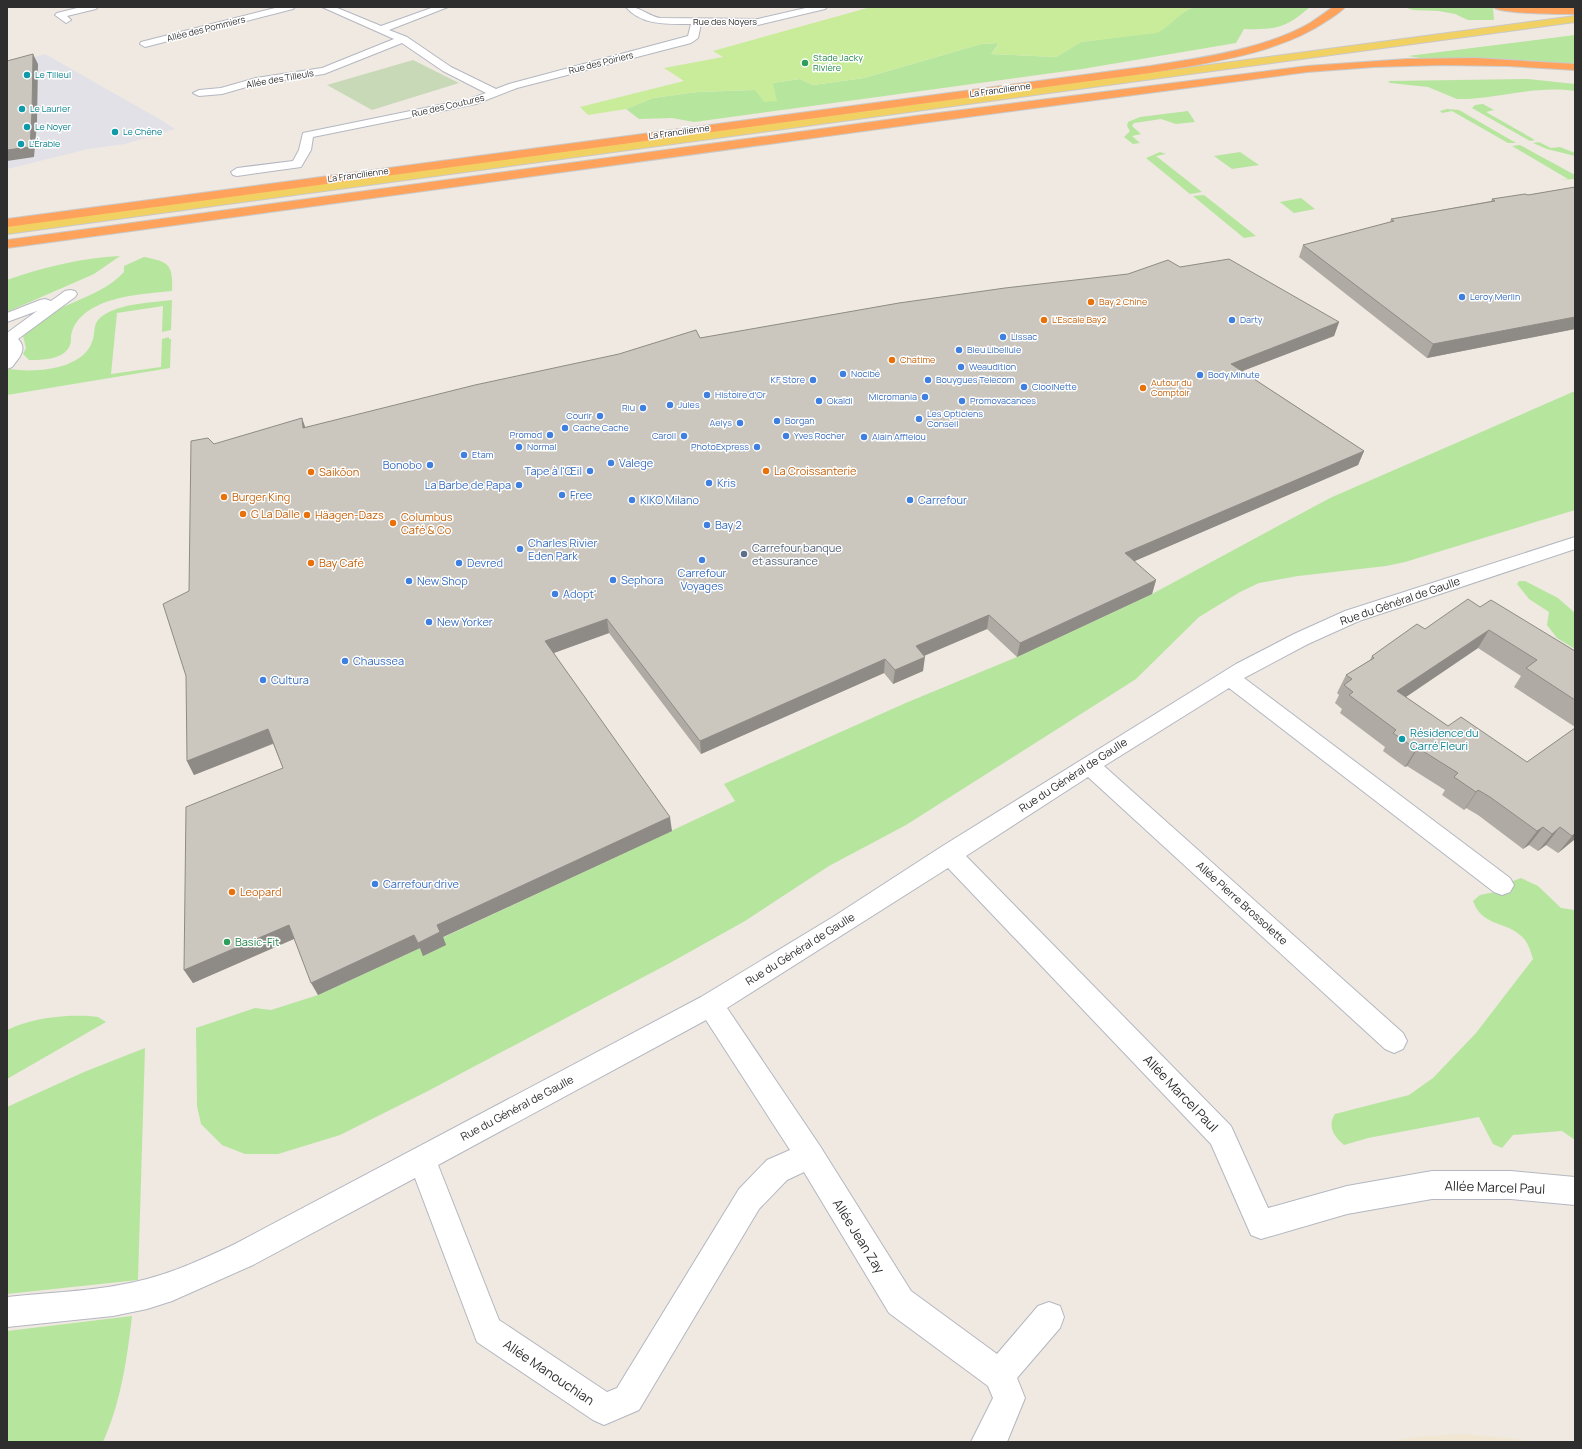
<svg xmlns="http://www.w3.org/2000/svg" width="1582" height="1449" font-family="Manrope,sans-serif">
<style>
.industrial{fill:#e3e1e8}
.education{fill:#f0e6d1}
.green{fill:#b6e59e}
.cemetery{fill:#c8d9b8}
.pitch{fill:#c9ec9a}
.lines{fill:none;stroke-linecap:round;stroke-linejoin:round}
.minor-casing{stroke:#b4b7c1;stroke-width:2}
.primary-casing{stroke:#c9c9c9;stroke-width:2}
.motorway-casing{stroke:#c9c9c9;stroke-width:2}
.minor{fill:#fff;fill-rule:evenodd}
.primary{fill:#f2d163;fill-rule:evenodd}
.motorway{fill:#ffa35c;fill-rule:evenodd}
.wall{fill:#afaba4}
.shaded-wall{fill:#8e8b86}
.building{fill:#cbc7bf;stroke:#8e8b86}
.leisure-dot{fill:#2e9e5b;stroke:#fff;stroke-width:1.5}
.culture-dot{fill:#0f9aa8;stroke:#fff;stroke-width:1.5}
.shop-dot{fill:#3f7fe0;stroke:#fff;stroke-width:1.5}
.food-dot{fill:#e8710a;stroke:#fff;stroke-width:1.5}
.service-dot{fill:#5c6f8a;stroke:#fff;stroke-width:1.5}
.labels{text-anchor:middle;stroke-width:3;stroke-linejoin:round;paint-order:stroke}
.far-street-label{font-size:9px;fill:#2e2e2e;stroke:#fff}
.far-leisure-label{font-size:9px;fill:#27864d;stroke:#fff;text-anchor:start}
.far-culture-label{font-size:9px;fill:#0d838f;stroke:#fff;text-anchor:start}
.far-shop-label{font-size:9px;fill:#366cbe;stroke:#fff;text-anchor:start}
.far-food-label{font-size:9px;fill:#c56008;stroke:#fff;text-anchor:start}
.shop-label{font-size:11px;fill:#366cbe;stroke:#fff;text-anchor:start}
.food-label{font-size:11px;fill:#c56008;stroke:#fff;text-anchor:start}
.service-label{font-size:11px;fill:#4e5e75;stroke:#fff;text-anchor:start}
.street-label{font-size:11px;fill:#2e2e2e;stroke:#fff}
.culture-label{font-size:11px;fill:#0d838f;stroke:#fff;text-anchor:start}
.leisure-label{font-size:11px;fill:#27864d;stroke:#fff;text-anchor:start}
.near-street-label{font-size:13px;fill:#2e2e2e;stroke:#fff}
</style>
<rect width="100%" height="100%" fill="#efe9e1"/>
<!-- industrial -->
<path class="industrial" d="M45 54 161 120 175 129 125 144 88 149 7 169V65Z"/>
<!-- education -->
<path class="education" d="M1461 1434 1509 1438 1535 1442H1386L1416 1437Z"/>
<!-- green -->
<path class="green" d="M1194 7H1310C1286 28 1276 30 1244 29L1236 43 1082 69 694 122 672 118 639 119 626 109 653 98 697 92 755 90 776 101 772 83 800 79 813 85 864 78 981 44 997 43 998 45 991 54 1056 57 1081 42 1157 32C1171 26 1179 12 1194 7Z
M1404 7H1490L1493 8 1494 20H1468L1455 14 1439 11 1413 10Z
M1575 35V64L1507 59 1420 58 1408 56Z
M1528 79 1575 84V91C1537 85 1500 98 1463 99H1457L1428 87 1390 83 1388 81Z
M1483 104 1494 110 1486 112 1535 140 1530 141 1472 108 1475 105Z
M1447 109 1459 110 1516 143H1508L1452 111 1442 113 1440 111Z
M1188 111 1195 122 1176 124 1161 119 1134 123 1132 126 1141 134 1132 136 1140 143 1133 144 1124 137 1130 131 1127 126 1128 122 1140 117Z
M1539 142 1551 148 1560 147 1575 153V156L1547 149 1533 143Z
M1520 145 1575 175V179L1559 180 1568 179 1512 146Z
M1160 152 1166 154 1156 156 1202 192 1190 194 1146 158Z
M1240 152 1259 165 1232 169 1214 156Z
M1204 195 1256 236 1244 238 1193 196Z
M1301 198 1315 209 1294 213 1280 202Z
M120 256 94 274 7 312V280C44 267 81 258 120 256Z
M144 257C170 262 173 265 172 291 144 294 112 295 88 311 79 318 73 324 71 336 71 338 71 343 70 345 64 360 42 360 29 360L23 354 26 348 23 336C47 303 97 302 124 272V266Z
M172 300 171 330 162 332 163 306 117 313 111 374 161 367 162 339 169 337V339H171L170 368 7 395V371L10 369C34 373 82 370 92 342 96 333 92 324 101 317 120 303 149 303 172 300Z
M1575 391V510L1405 562 1386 566 1298 576 1259 583 1240 592 1199 617 1136 679 906 825 829 866 745 921 668 964 426 1092 340 1135 278 1154H245L222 1145 201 1124 197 1106 196 1028 255 1008 271 1010 318 995 420 948 424 955 445 945 442 938 735 801 724 784 908 702 1017 657 1152 594 1330 498Z
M1519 581H1525L1558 598 1575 613V649L1557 638 1547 625 1549 612 1529 599 1517 584Z
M1521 878 1538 886 1561 908 1575 910V1140L1562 1131 1513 1135 1502 1148 1493 1144 1479 1117 1368 1138 1344 1145C1334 1137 1327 1126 1335 1114L1409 1095 1433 1078 1476 1033 1533 959C1530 950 1528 941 1520 935 1504 921 1482 926 1473 901L1480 895 1495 892 1502 885Z
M89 1016 98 1017 106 1022 7 1079V1030C32 1018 62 1015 89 1016Z
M145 1048 138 1280 7 1294V1107L84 1072Z
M132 1316C127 1359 121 1402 103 1442H7V1331Z"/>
<!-- cemetery -->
<path class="cemetery" d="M413 60 459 83 372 110 327 85Z"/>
<!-- pitch -->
<path class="pitch" d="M871 7H1194C1179 12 1171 26 1157 33L1081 42 1056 57 991 54 998 46 997 43 981 44 864 78 813 85 800 79 773 83 777 101 764 102 755 90 697 92 653 98 626 109 588 115 580 107 684 81 664 68 723 57 713 51Z"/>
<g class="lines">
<!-- minor casing -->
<g class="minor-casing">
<path id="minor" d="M81 7H98L96 9 67 16 71 20 66 23 55 15 57 13Z
M279 7H295L293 9 145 47 140 44 141 42Z
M322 7H335L381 26 434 7H448L389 30 407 37 451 67 496 89 509 84 688 36 691 24C669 24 642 26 626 7 643 7 645 15 660 18L758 19 810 7H827L825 9 758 25 701 24 698 38 691 43 517 88 476 104 313 137 311 150 301 167 237 176 233 175 231 172 237 168 293 161 299 150 303 133 469 99 486 93 443 71 402 43 324 74 257 84 222 94 199 96 193 93 199 90 221 88 256 78 322 68 394 39Z
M70 290 75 291 77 294 75 297 18 339C28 349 19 358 12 367L7 369V333L37 311 7 322V313L40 300 45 299 51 301 65 291Z
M1575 537V549L1359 621 1308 644 1244 678 1510 878 1514 885 1510 892 1502 895 1494 892 1229 688 1104 766 1403 1033 1407 1041 1403 1049 1394 1053 1385 1049 1088 777 966 856 1231 1126 1268 1208 1347 1186 1432 1171H1511L1575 1177V1205L1511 1199H1432L1347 1214 1261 1239 1251 1235 1211 1144 948 868 727 1008 820 1146 911 1291 997 1354 1038 1306 1049 1302 1060 1306 1064 1317 1060 1328 1017 1378 1025 1398 1007 1442H971L993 1398 988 1386 889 1313 804 1172 787 1180 759 1209 639 1410 604 1425 593 1420 477 1342 415 1178 253 1265 172 1301 147 1309 113 1316 7 1327V1297C54 1292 102 1291 147 1279 177 1271 205 1258 233 1245L701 997 833 917 941 847 1236 664 1294 634 1345 611ZM706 1020 790 1150 767 1160 739 1189 617 1388 607 1392 499 1320 438 1165Z"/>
</g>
<!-- primary casing -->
<g class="primary-casing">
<path id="primary" d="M1575 16V22L7 234V226Z"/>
</g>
<!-- motorway casing -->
<g class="motorway-casing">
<path id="motorway" d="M1333 7H1345C1341 12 1334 16 1328 20 1279 54 1207 63 1150 73L7 227V219L1150 66C1201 58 1265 49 1310 23 1318 18 1326 12 1333 7Z
M1493 7 1575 8V14C1562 14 1500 14 1493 7Z
M1475 58 1575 64V70L1508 66 1441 65 1374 67 1307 72 915 124 7 248V240L915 116 1307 66 1407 59Z"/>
</g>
<!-- minor -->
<use href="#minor" class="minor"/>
<!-- primary -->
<use href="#primary" class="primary"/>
<!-- motorway -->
<use href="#motorway" class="motorway"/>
</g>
<!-- wall -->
<path class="wall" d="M1575 187V329L1427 358 1299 257 1303 245 1390 222 1391 219 1491 201 1492 199 1528 195Z
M1180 267 1339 322 1334 336 1242 371 1364 451 1358 465 1134 561 1156 580 1152 594 1017 657 987 629 924 656 923 671 893 684 884 673 701 754 609 633 554 653 672 831 443 937 446 945 423 956 420 948 318 995 294 939 193 983 184 970 283 768 273 744 194 775 187 761 189 591 306 427 700 338 1128 274Z
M1480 607 1575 651V727L1514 687 1521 676 1478 648 1406 697 1448 726 1527 762 1575 728V839L1558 853 1546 845 1538 851 1529 845 1523 849 1478 815 1466 808 1464 810 1442 795 1445 790 1407 766 1405 767 1383 751 1385 747 1340 713 1342 709 1335 703 1339 695 1337 693 1346 675 1370 660 1372 656 1425 629Z"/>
<!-- shaded-wall -->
<path class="shaded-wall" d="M33 54 38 64 37 123 34 157 7 161V150Z
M1575 317V329L1427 358 1433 344Z
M1339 322 1334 336 1227 377 1231 364Z
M302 418 307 432 303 428Z
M1364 451 1358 465 1121 567 1125 553Z
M1156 580 1152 594 1017 657 1020 643Z
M989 615 987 629 914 660 916 646Z
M607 619 609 633 548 655 545 641Z
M1489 630 1478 648 1388 709 1397 691Z
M925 657 923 671 893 684 895 670Z
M885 659 884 673 701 754 700 741Z
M268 729 274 743 194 775 187 761Z
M1418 748 1407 766 1405 767 1416 749Z
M1478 790 1466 808 1464 810 1476 792Z
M670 817 672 831 443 937 446 945 423 956 418 943 437 925Z
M1543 827 1529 845 1523 849 1537 831Z
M1560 827 1546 845 1538 851 1552 834Z
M1575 833V839L1558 853 1572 836Z
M289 925 296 938 193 983 184 970Z
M414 935 420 948 318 995 311 983Z"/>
<!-- building -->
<path class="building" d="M33 54 32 112 30 147 7 150V61Z
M1575 187V317L1433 344 1303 245 1394 221 1391 219 1495 201 1492 199 1525 194 1528 195Z
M1229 259 1339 322 1231 364 1364 451 1125 553 1156 580 1020 643 989 615 916 646 925 657 895 670 885 659 700 741 607 619 545 641 670 817 437 925 440 932 418 943 414 935 311 983 289 925 184 970 186 807 283 768 268 729 187 761 186 676 163 604 189 591 191 441 208 438 214 444 302 418 303 428 475 385 619 354 696 330 700 338 899 303 1005 288 1128 274 1168 260 1180 267Z
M1468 599 1480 607 1491 600 1575 651V700L1526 668 1537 660 1489 630 1397 691 1448 726 1461 717 1527 762 1575 728V833L1572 836 1560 827 1552 834 1543 827 1537 831 1490 797 1478 790 1476 792 1454 777 1458 773 1418 748 1416 749 1393 733 1396 730 1349 695 1353 692 1344 685 1352 679 1346 675 1374 658 1372 656 1417 624 1425 629Z"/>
<!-- markers -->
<g class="leisure-dot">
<circle cx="805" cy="63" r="4"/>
<circle cx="227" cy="942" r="4"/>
</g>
<g class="culture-dot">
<circle cx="27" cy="75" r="4"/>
<circle cx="22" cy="109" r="4"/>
<circle cx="27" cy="127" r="4"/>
<circle cx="115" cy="132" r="4"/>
<circle cx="21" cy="144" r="4"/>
<circle cx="1402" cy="739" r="4"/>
</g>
<g class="shop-dot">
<circle cx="1462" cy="297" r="4"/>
<circle cx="1232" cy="320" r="4"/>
<circle cx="1003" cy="337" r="4"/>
<circle cx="959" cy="350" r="4"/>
<circle cx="961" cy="367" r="4"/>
<circle cx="843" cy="374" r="4"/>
<circle cx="1200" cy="375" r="4"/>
<circle cx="813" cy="380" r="4"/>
<circle cx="928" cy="380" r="4"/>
<circle cx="1024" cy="387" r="4"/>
<circle cx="707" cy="395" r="4"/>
<circle cx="925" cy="397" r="4"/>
<circle cx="819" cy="401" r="4"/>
<circle cx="962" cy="401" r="4"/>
<circle cx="670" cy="405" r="4"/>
<circle cx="643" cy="408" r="4"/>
<circle cx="600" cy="416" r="4"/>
<circle cx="919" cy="419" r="4"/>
<circle cx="777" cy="421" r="4"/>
<circle cx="740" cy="423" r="4"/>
<circle cx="565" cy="428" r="4"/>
<circle cx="550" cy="435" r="4"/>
<circle cx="684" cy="436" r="4"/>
<circle cx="786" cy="436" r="4"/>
<circle cx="864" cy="437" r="4"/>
<circle cx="519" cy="447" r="4"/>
<circle cx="757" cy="447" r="4"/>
<circle cx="464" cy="455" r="4"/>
<circle cx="611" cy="463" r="4"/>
<circle cx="430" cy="465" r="4"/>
<circle cx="590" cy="471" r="4"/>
<circle cx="709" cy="483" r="4"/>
<circle cx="519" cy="485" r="4"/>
<circle cx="562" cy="495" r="4"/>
<circle cx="632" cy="500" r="4"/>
<circle cx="910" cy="500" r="4"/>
<circle cx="707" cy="525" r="4"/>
<circle cx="520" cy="549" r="4"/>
<circle cx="702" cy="560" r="4"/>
<circle cx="459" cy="563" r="4"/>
<circle cx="613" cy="580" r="4"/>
<circle cx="409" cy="581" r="4"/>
<circle cx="555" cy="594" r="4"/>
<circle cx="429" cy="622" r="4"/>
<circle cx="345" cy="661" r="4"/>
<circle cx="263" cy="680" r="4"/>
<circle cx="375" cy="884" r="4"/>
</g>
<g class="food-dot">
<circle cx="1091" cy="302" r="4"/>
<circle cx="1044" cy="320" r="4"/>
<circle cx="892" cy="360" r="4"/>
<circle cx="1143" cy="388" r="4"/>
<circle cx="766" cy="471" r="4"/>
<circle cx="311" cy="472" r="4"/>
<circle cx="224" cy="497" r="4"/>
<circle cx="243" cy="514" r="4"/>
<circle cx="307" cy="515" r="4"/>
<circle cx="393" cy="523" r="4"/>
<circle cx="311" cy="563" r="4"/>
<circle cx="232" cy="892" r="4"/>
</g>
<circle class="service-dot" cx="744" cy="554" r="4"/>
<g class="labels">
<!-- far-street labels -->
<g class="far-street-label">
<text x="725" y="25">Rue des Noyers</text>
<text transform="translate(206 29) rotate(-14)" y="3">Allée des Pommiers</text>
<text transform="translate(601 63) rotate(-14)" y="3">Rue des Poiriers</text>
<text transform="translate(280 79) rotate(-10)" y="3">Allée des Tilleuls</text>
<text transform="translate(1000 90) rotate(-8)" y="3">La Francilienne</text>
<text transform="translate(448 106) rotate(-13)" y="3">Rue des Coutures</text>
<text transform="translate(679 132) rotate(-8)" y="3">La Francilienne</text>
<text transform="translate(358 175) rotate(-8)" y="3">La Francilienne</text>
</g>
<!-- far-leisure labels -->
<g class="far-leisure-label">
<text x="813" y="61">Stade Jacky<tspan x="813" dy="10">Rivière</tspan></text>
</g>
<!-- far-culture labels -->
<g class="far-culture-label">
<text x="35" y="78">Le Tilleul</text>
<text x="30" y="112">Le Laurier</text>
<text x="35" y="130">Le Noyer</text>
<text x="123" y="135">Le Chêne</text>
<text x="29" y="147">L'Érable</text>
</g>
<!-- far-shop labels -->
<g class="far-shop-label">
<text x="1470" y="300">Leroy Merlin</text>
<text x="1240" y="323">Darty</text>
<text x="1011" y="340">Lissac</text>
<text x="967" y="353">Bleu Libellule</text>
<text x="969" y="370">Weaudition</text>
<text x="851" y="377">Nocibé</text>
<text x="1208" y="378">Body Minute</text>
<text x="805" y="383" text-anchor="end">KF Store</text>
<text x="936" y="383">Bouygues Telecom</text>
<text x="1032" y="390">ClooiNette</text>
<text x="715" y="398">Histoire d'Or</text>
<text x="917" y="400" text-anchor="end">Micromania</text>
<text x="827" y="404">Okaïdi</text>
<text x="970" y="404">Promovacances</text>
<text x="678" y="408">Jules</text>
<text x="635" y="411" text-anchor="end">Riu</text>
<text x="927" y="417">Les Opticiens<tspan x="927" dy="10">Conseil</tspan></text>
<text x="592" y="419" text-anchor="end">Courir</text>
<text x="785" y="424">Borgan</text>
<text x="732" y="426" text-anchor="end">Aelys</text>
<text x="573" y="431">Cache Cache</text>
<text x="542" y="438" text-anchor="end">Promod</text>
<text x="676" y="439" text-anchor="end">Caroll</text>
<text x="794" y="439">Yves Rocher</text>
<text x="872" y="440">Alain Afflelou</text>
<text x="527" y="450">Normal</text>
<text x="749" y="450" text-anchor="end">PhotoExpress</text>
<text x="472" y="458">Etam</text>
</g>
<!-- far-food labels -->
<g class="far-food-label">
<text x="1099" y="305">Bay 2 Chine</text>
<text x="1052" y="323">L'Escale Bay2</text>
<text x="900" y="363">Chatime</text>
<text x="1151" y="386">Autour du<tspan x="1151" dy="10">Comptoir</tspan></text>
</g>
<!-- shop labels -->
<g class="shop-label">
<text x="619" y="467">Valege</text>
<text x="422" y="469" text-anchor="end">Bonobo</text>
<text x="582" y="475" text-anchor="end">Tape à l'Œil</text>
<text x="717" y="487">Kris</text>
<text x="511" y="489" text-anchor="end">La Barbe de Papa</text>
<text x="570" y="499">Free</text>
<text x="640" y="504">KIKO Milano</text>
<text x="918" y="504">Carrefour</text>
<text x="715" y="529">Bay 2</text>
<text x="528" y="547">Charles Rivier<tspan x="528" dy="13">Eden Park</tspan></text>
<text x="467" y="567">Devred</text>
<text x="702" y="577" text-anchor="middle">Carrefour<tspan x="702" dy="13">Voyages</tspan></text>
<text x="621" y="584">Sephora</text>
<text x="417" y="585">New Shop</text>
<text x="563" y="598">Adopt'</text>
<text x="437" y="626">New Yorker</text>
<text x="353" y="665">Chaussea</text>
<text x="271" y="684">Cultura</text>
<text x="383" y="888">Carrefour drive</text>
</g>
<!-- food labels -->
<g class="food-label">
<text x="774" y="475">La Croissanterie</text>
<text x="319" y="476">Saikōon</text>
<text x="232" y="501">Burger King</text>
<text x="251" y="518">G La Dalle</text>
<text x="315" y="519">Häagen-Dazs</text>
<text x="401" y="521">Columbus<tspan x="401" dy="13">Café &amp; Co</tspan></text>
<text x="319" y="567">Bay Café</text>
<text x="240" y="896">Leopard</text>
</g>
<!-- service labels -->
<g class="service-label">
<text x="752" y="552">Carrefour banque<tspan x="752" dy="13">et assurance</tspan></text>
</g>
<!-- street labels -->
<g class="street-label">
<text transform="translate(1400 601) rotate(-19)" y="4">Rue du Général de Gaulle</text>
<text transform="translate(1073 775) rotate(-33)" y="4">Rue du Général de Gaulle</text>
<text transform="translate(1242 903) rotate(42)" y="4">Allée Pierre Brossolette</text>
<text transform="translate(800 949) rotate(-32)" y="4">Rue du Général de Gaulle</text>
<text transform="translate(517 1108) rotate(-28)" y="4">Rue du Général de Gaulle</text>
</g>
<!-- culture labels -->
<g class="culture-label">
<text x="1410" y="737">Résidence du<tspan x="1410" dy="13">Carré Fleuri</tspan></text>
</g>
<!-- leisure labels -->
<g class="leisure-label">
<text x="235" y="946">Basic-Fit</text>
</g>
<!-- near-street labels -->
<g class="near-street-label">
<text transform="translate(1181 1093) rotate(46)" y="5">Allée Marcel Paul</text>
<text transform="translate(1495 1187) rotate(2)" y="5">Allée Marcel Paul</text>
<text transform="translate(859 1236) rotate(58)" y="5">Allée Jean Zay</text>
<text transform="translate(549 1372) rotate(34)" y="5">Allée Manouchian</text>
</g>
</g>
<!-- border -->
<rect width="1582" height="1449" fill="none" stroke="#2e2e2e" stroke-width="16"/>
</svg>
